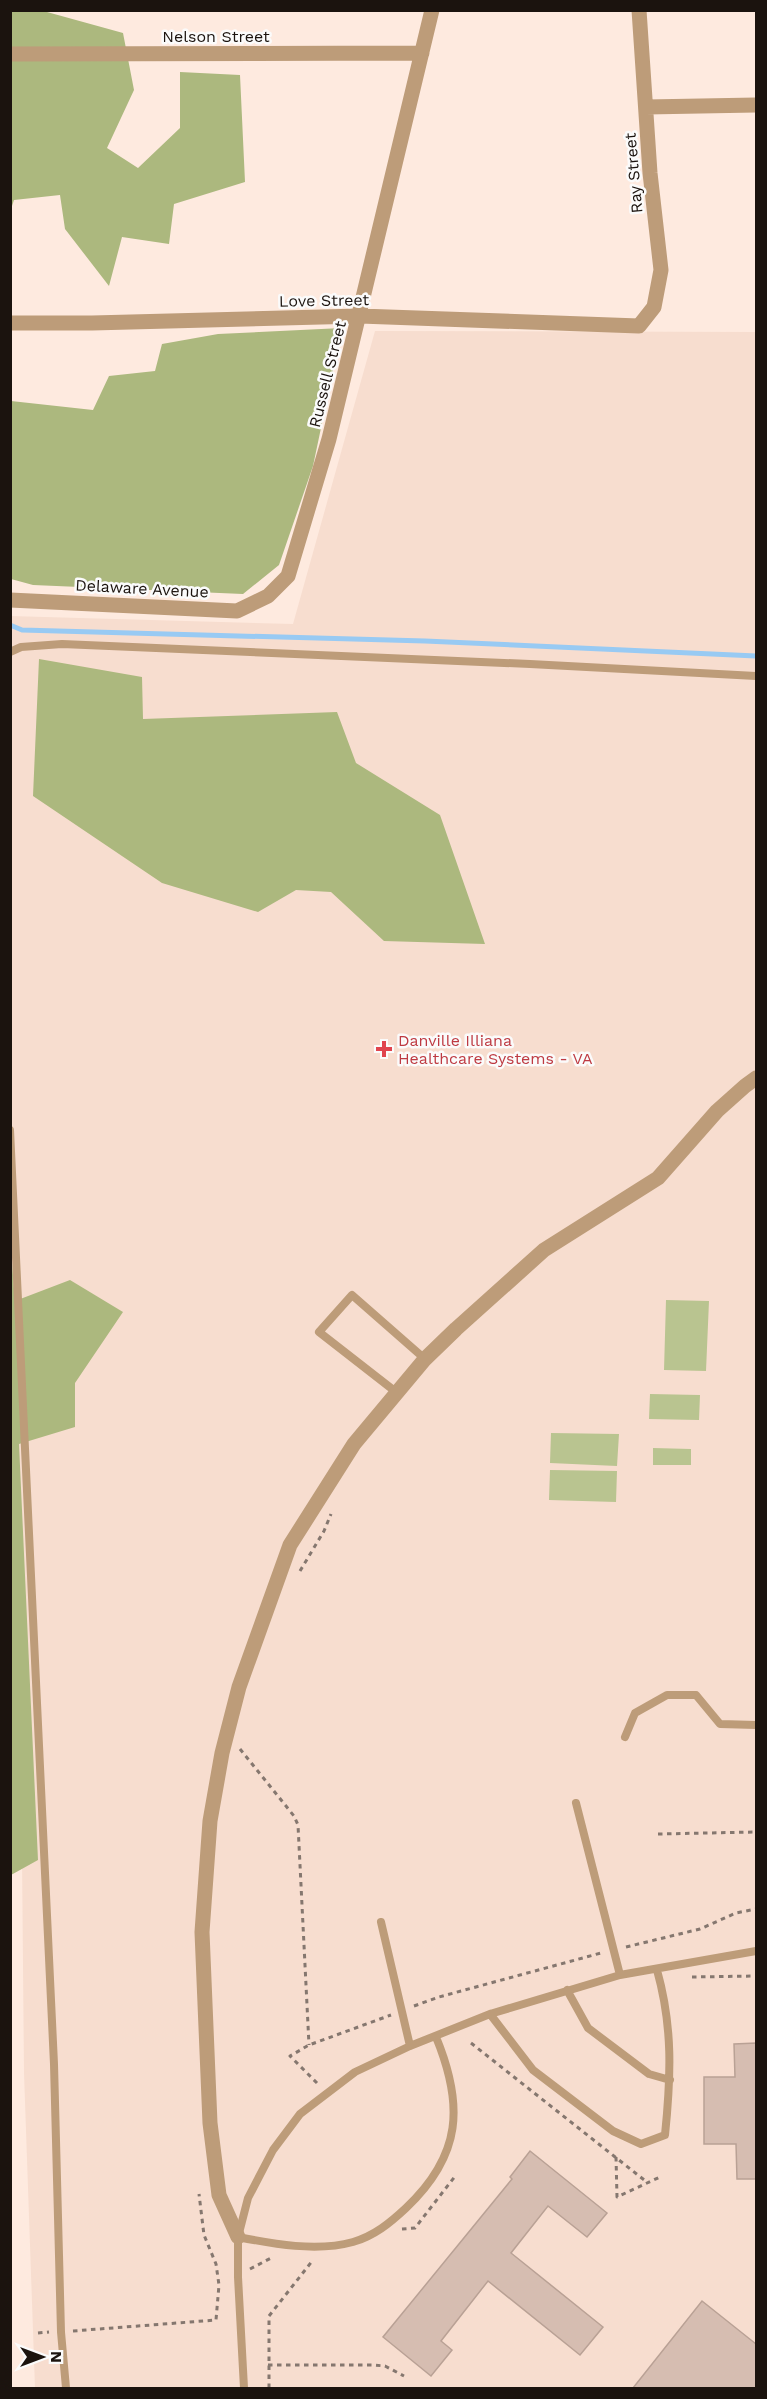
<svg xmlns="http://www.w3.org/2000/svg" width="767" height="2399" font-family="'Work Sans',sans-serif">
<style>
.built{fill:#f7ddcf}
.green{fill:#b9c490}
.forest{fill:#acb87e}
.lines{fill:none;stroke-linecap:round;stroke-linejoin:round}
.stream{stroke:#98caf3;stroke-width:5}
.building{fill:#d6bdb1;stroke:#b9a195;stroke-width:1.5}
.path{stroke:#85776f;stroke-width:3;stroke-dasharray:4.5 4.5;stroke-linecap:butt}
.service{stroke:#bd9c79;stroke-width:8}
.minor{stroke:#bd9c79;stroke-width:15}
.health-dot{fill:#e0444e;stroke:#fbfbfb;stroke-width:2}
.labels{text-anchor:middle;stroke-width:5;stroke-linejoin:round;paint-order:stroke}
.street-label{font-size:16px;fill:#1b130e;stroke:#fbfbfb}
.health-label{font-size:16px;fill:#be3a42;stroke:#fbfbfb;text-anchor:start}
</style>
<rect width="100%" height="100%" fill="#feeadf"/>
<!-- built -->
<path class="built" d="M375 331 756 332V2388H35L24 2073 20 1638 10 1475V616L293 624Z"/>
<!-- green -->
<path class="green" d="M666 1300 709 1301 706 1371 664 1370Z
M650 1394 700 1395 699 1420 649 1419Z
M551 1433 619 1434 617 1466 550 1463Z
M653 1448 691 1449V1465H653Z
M550 1470 617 1471 616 1502 549 1500Z"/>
<!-- forest -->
<path class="forest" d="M11 11H48L47 12 123 33 134 90 107 148 138 168 180 128V72L240 75 245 182 174 204 169 244 122 237 109 286 65 229 60 195 14 200 11 209Z
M342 328 313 466 279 565 243 594 33 585 11 579V401L93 410 109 376 155 371 162 344 218 334Z
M39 659 142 677 143 719 337 712 356 763 440 815 485 944 384 941 331 892 296 890 258 912 162 883 33 796Z
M10 1236 15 1301 70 1280 123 1312 75 1383V1427L19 1444 38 1860 11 1875Z"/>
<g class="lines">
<!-- stream -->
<path class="stream" d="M10 625 22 630 425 641 756 656"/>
</g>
<!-- building -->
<path class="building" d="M756 2043V2179H737L736 2144H704V2077H735L734 2044Z
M530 2151 607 2213 587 2237 548 2206 511 2253 603 2327 580 2355 488 2281 441 2341 452 2350 431 2376 383 2337 512 2179 510 2177Z
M702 2301 756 2344V2388H633Z"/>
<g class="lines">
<!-- path -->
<path class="path" d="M300 1571 324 1531 331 1514
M240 1749 294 1816 298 1825 309 2045
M658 1834 756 1832
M626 1947 700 1929 736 1913 756 1909
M692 1977 756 1976
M414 2006 439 1997 601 1953
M471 2043 648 2183
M317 2083 290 2056 309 2045 391 2015
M616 2157 617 2197 660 2177
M402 2229 415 2228 456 2175
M250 2269 273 2257
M73 2331 216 2320 219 2285 216 2264 204 2235 199 2194
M38 2333 49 2332
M268 2365H373L385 2366 404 2376
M269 2388V2316L313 2260"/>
<!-- service -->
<path class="service" d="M10 652 21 647 62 644 530 664 756 676
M10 1130 54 2064 61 2332 66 2388
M396 1392 319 1332 352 1295 425 1359
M625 1737 635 1713 667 1695H696L720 1724 756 1725
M576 1803 620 1975
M381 1922 410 2046
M567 1990 588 2028 649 2074 670 2080
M490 2014 533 2070 613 2131 641 2144 665 2135C671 2076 673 2027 657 1970
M238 2237C273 2244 317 2252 353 2242 374 2236 390 2223 406 2208 462 2155 464 2105 436 2037
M244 2388 238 2277V2237L248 2198 273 2150 300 2114 355 2072 410 2046 490 2014 620 1975 756 1951"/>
<!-- minor -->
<path class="minor" d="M10 54 422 53
M646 107 756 105
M10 323H92L360 316 639 326 654 307 661 270 650 173 639 10
M10 600 237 611 268 596 288 576 329 439 432 10
M238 2237 219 2195 210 2123 202 1932 210 1821 222 1753 239 1687 290 1545 354 1444 425 1359 456 1329 544 1250 658 1178 717 1111 745 1086 756 1078"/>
</g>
<!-- markers -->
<path class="health-dot" d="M381 1040h6v6h6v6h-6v6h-6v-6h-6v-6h6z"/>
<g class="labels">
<!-- street labels -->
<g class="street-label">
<text x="216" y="42">Nelson Street</text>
<text transform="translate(633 173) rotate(-95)" y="6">Ray Street</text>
<text transform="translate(324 300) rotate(-1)" y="6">Love Street</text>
<text transform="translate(327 374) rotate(-76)" y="6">Russell Street</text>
<text transform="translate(142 588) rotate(3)" y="6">Delaware Avenue</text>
</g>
<!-- health labels -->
<g class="health-label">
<text x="398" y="1046">Danville Illiana<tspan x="398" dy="18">Healthcare Systems - VA</tspan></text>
</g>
</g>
<!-- border -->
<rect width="767" height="2399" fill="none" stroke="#1b130e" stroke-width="24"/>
<!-- north arrow -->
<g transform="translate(42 2357) rotate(90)" stroke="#fbfbfb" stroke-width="4.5" paint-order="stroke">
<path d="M0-4.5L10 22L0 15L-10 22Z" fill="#1b130e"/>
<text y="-9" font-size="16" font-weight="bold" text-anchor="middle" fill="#1b130e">N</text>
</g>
</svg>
